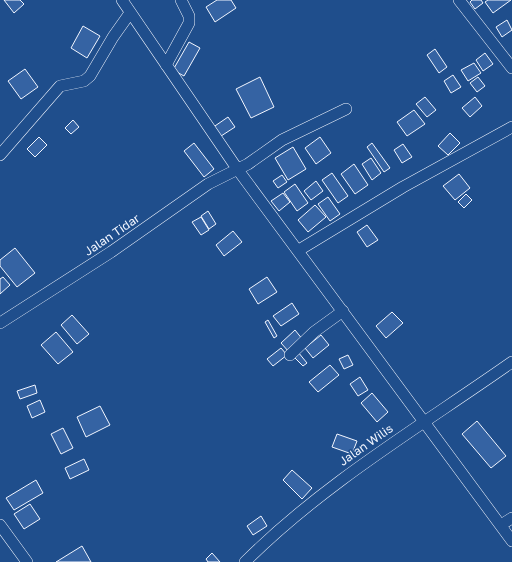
<svg xmlns="http://www.w3.org/2000/svg" width="512" height="562" font-family="'Golos Text',sans-serif">
<style>
.building{fill:#3563a3;stroke:#f2f6ff}
.lines{fill:none;stroke-linecap:round;stroke-linejoin:round}
.street-casing{stroke:#f2f6ff;stroke-width:12}
.street{stroke:#1f4e8c;stroke-width:11}
.labels{text-anchor:middle;stroke-width:3;stroke-linejoin:round;paint-order:stroke}
.street-label{font-size:12px;fill:#f2f6ff;stroke:#1f4e8c}
</style>
<rect width="100%" height="100%" fill="#1f4e8c"/>
<!-- building -->
<path class="building" d="M4 0H20L24 4 14 13Z
M217 0H231L236 8 215 22 206 7Z
M472 0H481L483 3 475 9 470 2Z
M488 0H511L493 13 485 2Z
M507 20 512 30 502 37 496 27Z
M83 26 100 36 87 58 71 48Z
M189 42 200 48 184 76 173 70Z
M435 49 447 67 439 73 427 55Z
M485 53 493 64 483 71 476 60Z
M474 63 481 73 468 81 461 70Z
M25 69 38 87 21 99 8 81Z
M453 75 461 87 451 93 444 81Z
M260 77 274 107 251 118 236 89Z
M478 77 485 86 477 92 470 83Z
M425 97 436 110 427 117 416 104Z
M475 97 482 106 470 117 462 108Z
M414 110 425 124 407 136 397 122Z
M228 117 235 127 218 138 212 128Z
M73 120 79 127 71 134 65 128Z
M450 133 460 143 448 155 438 146Z
M39 137 47 145 35 157 27 149Z
M320 137 331 153 316 164 305 148Z
M194 143 214 169 204 177 184 151Z
M372 143 390 168 384 172 367 147Z
M403 144 412 157 402 163 394 150Z
M293 147 306 169 288 180 275 158Z
M371 158 381 173 372 180 362 164Z
M354 164 368 185 355 194 341 174Z
M332 173 348 196 338 203 322 180Z
M459 174 470 188 455 200 443 186Z
M282 175 287 182 278 188 273 181Z
M316 181 323 191 311 200 304 191Z
M295 184 308 203 297 211 284 192Z
M283 193 290 202 279 211 271 201Z
M466 194 472 200 464 208 458 202Z
M328 197 340 214 330 221 318 204Z
M315 205 326 217 308 232 298 220Z
M208 211 216 224 209 229 201 216Z
M201 217 209 230 201 235 192 222Z
M367 225 378 240 367 247 357 232Z
M233 231 242 242 224 256 216 245Z
M15 248 35 273 17 287 0 266V260Z
M3 277 10 285 0 294V279Z
M267 277 277 292 258 304 249 289Z
M292 303 299 314 281 326 273 316Z
M392 312 403 323 386 338 376 326Z
M72 315 89 334 77 344 61 325Z
M268 320 277 336 274 338 265 322Z
M295 330 303 340 289 352 281 343Z
M56 332 73 352 58 364 41 345Z
M321 335 329 345 313 358 305 348Z
M281 348 287 355 273 366 267 359Z
M298 352 307 363 303 366 293 356Z
M348 355 353 365 344 369 339 359Z
M330 365 339 375 318 392 309 382Z
M360 377 368 390 358 396 350 384Z
M35 385 37 393 20 399 17 391Z
M372 393 388 412 377 422 361 403Z
M40 400 45 412 32 418 27 406Z
M100 406 110 425 86 437 77 417Z
M477 421 506 456 491 468 462 434Z
M63 428 73 448 61 454 51 434Z
M337 434 357 441 352 454 332 447Z
M84 459 89 470 70 479 65 468Z
M292 470 312 488 302 499 283 480Z
M36 480 43 493 14 510 6 498Z
M30 504 40 519 24 529 14 514Z
M261 516 267 526 253 535 247 526Z
M82 546 91 562H56Z
M212 553 220 562H208L206 559Z"/>
<g class="lines">
<!-- street casing -->
<g class="street-casing">
<path id="street" d="M122 0 238 170 512 541
M459 0 512 68
M166 65 189 23V16L181 0
M0 155 60 86 84 81 90 76 113 37 130 13
M299 250 403 187 512 127
M0 323 111 252 208 184 248 164 282 140 346 109
M290 355 314 332 343 311
M0 525 27 562
M501 525 512 518
M245 562C324 483 421 426 512 362"/>
</g>
<!-- street -->
<use href="#street" class="street"/>
</g>
<g class="labels">
<!-- street labels -->
<g class="street-label">
<text transform="translate(112 235) rotate(-34)" y="4">Jalan Tidar</text>
<text transform="translate(366 445) rotate(-35)" y="4">Jalan Wilis</text>
</g>
</g>
</svg>
